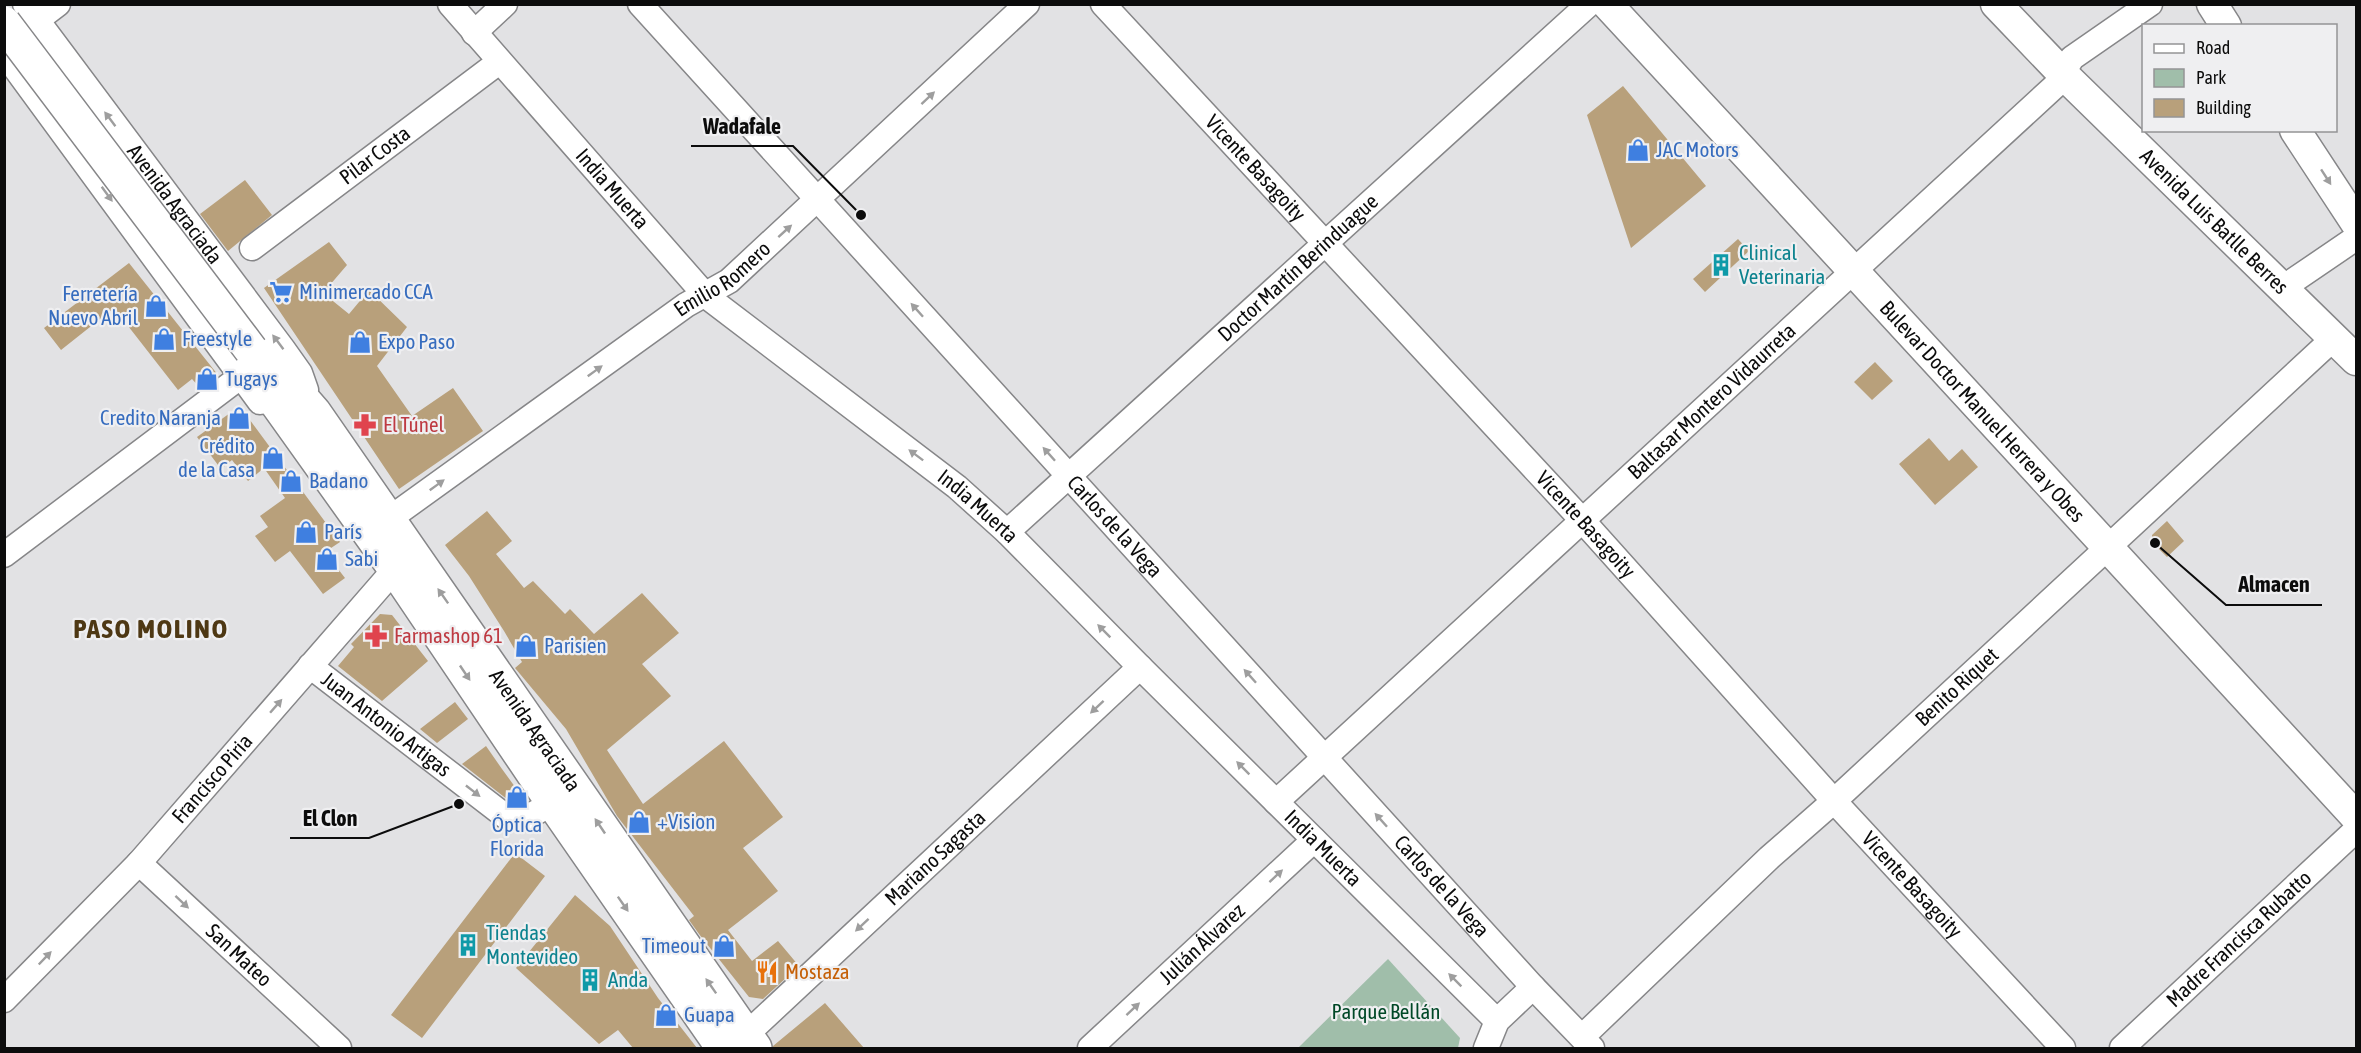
<svg xmlns="http://www.w3.org/2000/svg" width="2361" height="1053" font-family="'Asap Condensed',sans-serif">
<style>
.green{fill:#a0beaa}
.building{fill:#b8a07b}
.lines{fill:none;stroke-linecap:round;stroke-linejoin:round}
.minor-casing{stroke:#868688;stroke-width:27}
.tertiary-casing{stroke:#868688;stroke-width:33}
.secondary-casing{stroke:#868688;stroke-width:36}
.minor{stroke:#fff;stroke-width:24}
.tertiary{stroke:#fff;stroke-width:30}
.secondary{stroke:#fff;stroke-width:33}
.secondary-bridge-casing{stroke:#868688;stroke-width:36;stroke-linecap:butt}
.secondary-bridge{stroke:#fff;stroke-width:33}
.oneway{fill:#9e9e9e}
.labels{text-anchor:middle;stroke-width:4.5;stroke-linejoin:round;paint-order:stroke}
.shop-label{font-size:21px;fill:#366cbe;stroke:#efeff1;text-anchor:start}
.street-label{font-size:21px;fill:#0c0c0c;stroke:#efeff1}
.culture-label{font-size:21px;fill:#0d838f;stroke:#efeff1;text-anchor:start}
.health-label{font-size:21px;fill:#be3a42;stroke:#efeff1;text-anchor:start}
.food-label{font-size:21px;fill:#c56008;stroke:#efeff1;text-anchor:start}
.park-label{font-size:21px;fill:#004827;stroke:#efeff1}
.district-label{font-size:27px;font-weight:bold;letter-spacing:1.5px;fill:#4e3814;stroke:#efeff1}
.leader{fill:none;stroke:#0c0c0c;stroke-width:2}
.callout-dot{fill:#0c0c0c;stroke:#efeff1;stroke-width:2}
.callout-label{font-size:22px;text-anchor:middle;font-weight:bold;fill:#0c0c0c;stroke:#efeff1;stroke-width:4.5;stroke-linejoin:round;paint-order:stroke}
</style>
<rect width="100%" height="100%" fill="#e2e2e4"/>
<!-- green -->
<path class="green" d="M1388 959 1460 1038 1458 1048H1298Z"/>
<!-- building -->
<path class="building" d="M1623 86 1706 186 1631 248 1587 115Z
M245 180 272 215 228 251 200 214Z
M1738 239 1749 251 1705 292 1693 279Z
M329 242 347 265 323 293 349 314 369 290 407 327 377 366 412 416 453 388 483 431 399 489 264 288Z
M129 263 218 375 201 389 192 379 178 390 114 308 61 350 44 328Z
M1875 362 1893 381 1872 400 1854 382Z
M230 413 247 416 340 542 325 552 345 578 323 594 290 551 275 562 255 536 268 527 260 516 285 498 264 468 248 481 232 460 221 469 197 437Z
M1929 438 1949 461 1962 449 1978 467 1935 505 1899 464Z
M487 511 512 541 496 554 524 588 533 581 565 614 570 609 594 634 642 593 679 633 642 664 671 696 607 750 643 804 724 741 783 817 743 848 778 891 728 930 752 961 778 941 799 966 763 999 749 997 699 934 689 920 694 916 617 816 566 729 515 668 522 662 504 631 469 576 445 545Z
M2167 521 2184 541 2167 557 2152 542V535Z
M380 614 392 615 428 661 382 701 338 666 354 647 351 644Z
M455 702 468 719 437 743 420 729Z
M486 746 502 769 526 802 521 804 512 803 462 764Z
M515 853 545 876 422 1038 391 1015Z
M575 895 610 926 658 998 697 1048H633L618 1030 599 1044 516 968Z
M825 1003 864 1048H773V1046Z"/>
<g class="lines">
<!-- minor casing -->
<g class="minor-casing">
<g id="minor">
<path id="s1" d="M25 4 283 349 300 373 306 390"/>
<path id="s2" d="M450 4 706 296 957 487 1007 532 1140 667 1497 1021"/>
<path id="s3" d="M640 4 1533 987 1592 1048"/>
<path id="s4" d="M1103 4 1582 520 1834 801 2063 1048"/>
<path d="M24 30 58 4"/>
<path d="M474 33 505 4"/>
<path d="M4 53 260 402"/>
<path id="s5" d="M252 248 499 62"/>
<path d="M2281 289 2356 238"/>
<path id="s6" d="M389 519 686 305 729 281 1027 4"/>
<path id="s7" d="M1007 532 1589 4"/>
<path d="M4 555 240 377"/>
<path id="s8" d="M310 666 505 816 524 819 553 803"/>
<path id="s9" d="M1276 802 2055 86 2072 58 2150 4"/>
<path id="s10" d="M139 863 339 1048"/>
<path id="s11" d="M4 1000 139 863 395 569 404 556"/>
<path id="s12" d="M1582 1037 1769 858 1834 801 2334 338"/>
<path id="s13" d="M735 1045 1140 667"/>
<path id="s14" d="M1090 1048 1314 840"/>
<path d="M1486 1048 1497 1021 1533 987"/>
<path id="s15" d="M2122 1048 2356 830"/>
</g>
</g>
<!-- tertiary casing -->
<g class="tertiary-casing">
<g id="tertiary">
<path id="s16" d="M1607 4C1858 274 2105 548 2356 817"/>
<path id="s17" d="M1996 4 2062 73 2356 360"/>
<path d="M2212 4 2226 26"/>
<path d="M2295 130 2356 223"/>
</g>
</g>
<!-- secondary casing -->
<g class="secondary-casing">
<g id="secondary">
<path id="s18" d="M251 350 267 358 314 412 755 1048"/>
<path d="M254 367 255 373 395 569 553 803 723 1048"/>
</g>
</g>
<!-- minor -->
<use href="#minor" class="minor"/>
<!-- tertiary -->
<use href="#tertiary" class="tertiary"/>
<!-- secondary -->
<use href="#secondary" class="secondary"/>
<!-- secondary-bridge casing -->
<g class="secondary-bridge-casing">
<path id="secondary-bridge" d="M4 23 251 350"/>
</g>
<!-- secondary-bridge -->
<use href="#secondary-bridge" class="secondary-bridge"/>
</g>
<!-- one-way arrows -->
<defs><path id="oneway-solid" d="M-6-.8H1V-3.2L6.5 0L1 3.2V.8H-6Z" transform="scale(1.5)"/></defs>
<g class="oneway">
<use href="#oneway-solid" transform="translate(928 98) rotate(-43)"/>
<use href="#oneway-solid" transform="translate(110 119) rotate(-127)"/>
<use href="#oneway-solid" transform="translate(2326 177) rotate(57)"/>
<use href="#oneway-solid" transform="translate(107 194) rotate(54)"/>
<use href="#oneway-solid" transform="translate(785 231) rotate(-42)"/>
<use href="#oneway-solid" transform="translate(917 310) rotate(-132)"/>
<use href="#oneway-solid" transform="translate(278 342) rotate(-127)"/>
<use href="#oneway-solid" transform="translate(595 371) rotate(-36)"/>
<use href="#oneway-solid" transform="translate(1049 454) rotate(-132)"/>
<use href="#oneway-solid" transform="translate(916 455) rotate(-143)"/>
<use href="#oneway-solid" transform="translate(437 485) rotate(-36)"/>
<use href="#oneway-solid" transform="translate(443 596) rotate(-125)"/>
<use href="#oneway-solid" transform="translate(1104 631) rotate(-135)"/>
<use href="#oneway-solid" transform="translate(465 673) rotate(56)"/>
<use href="#oneway-solid" transform="translate(1250 676) rotate(-132)"/>
<use href="#oneway-solid" transform="translate(276 706) rotate(-49)"/>
<use href="#oneway-solid" transform="translate(1097 707) rotate(137)"/>
<use href="#oneway-solid" transform="translate(1243 768) rotate(-135)"/>
<use href="#oneway-solid" transform="translate(473 791) rotate(38)"/>
<use href="#oneway-solid" transform="translate(1381 820) rotate(-132)"/>
<use href="#oneway-solid" transform="translate(600 826) rotate(-124)"/>
<use href="#oneway-solid" transform="translate(1276 876) rotate(-43)"/>
<use href="#oneway-solid" transform="translate(182 902) rotate(43)"/>
<use href="#oneway-solid" transform="translate(623 904) rotate(55)"/>
<use href="#oneway-solid" transform="translate(862 925) rotate(137)"/>
<use href="#oneway-solid" transform="translate(45 958) rotate(-46)"/>
<use href="#oneway-solid" transform="translate(1455 980) rotate(-135)"/>
<use href="#oneway-solid" transform="translate(711 986) rotate(-125)"/>
<use href="#oneway-solid" transform="translate(1133 1009) rotate(-43)"/>
</g>
<!-- icons -->
<defs>
<g id="shop-bare" transform="scale(1.8)"><path d="M-5-2.5h2.3a2.7 3.5 0 0 1 5.4 0H5L5.5 6h-11ZM-1.5-2.5h3a1.5 2.3 0 0 0-3 0Z" fill="#3f7fe0" stroke="#efeff1" stroke-width="2.5" paint-order="stroke"/></g>
<g id="building-bare" transform="scale(1.8)"><path d="M-4-6H4V6H1V3H-1V6H-4ZM-2.5-4.3h1.7v1.8h-1.7ZM.8-4.3h1.7v1.8H.8ZM-2.5-1h1.7V.8h-1.7ZM.8-1h1.7V.8H.8Z" fill="#0f9aa8" stroke="#efeff1" stroke-width="2.5" paint-order="stroke"/></g>
<g id="supermarket-bare" transform="scale(1.8)"><path d="M-6-5.5h2.5l.6 2H6L4.5 2H-2.5L-4.4-4H-6ZM-1.5 3.2a1.3 1.3 0 1 0 .1 0ZM3 3.2a1.3 1.3 0 1 0 .1 0Z" fill="#3f7fe0" stroke="#efeff1" stroke-width="2.5" paint-order="stroke"/></g>
<g id="pharmacy-bare" transform="scale(1.8)"><path d="M-2-6h4v4h4v4h-4v4h-4v-4h-4v-4h4Z" fill="#e0444e" stroke="#efeff1" stroke-width="2.5" paint-order="stroke"/></g>
<g id="restaurant-bare" transform="scale(1.8)"><path d="M-5-6h1v4h1v-4h1v4h1v-4h1v5L-1.5 .5V6h-2V.5L-5-1ZM5-6V6H3V1.5H1.5Q1.5-4 5-6Z" fill="#e8710a" stroke="#efeff1" stroke-width="2.5" paint-order="stroke"/></g>
</defs>
<g fill-rule="evenodd">
<use href="#shop-bare" x="1638" y="150"/>
<use href="#building-bare" x="1721" y="265"/>
<use href="#supermarket-bare" x="281" y="292"/>
<use href="#shop-bare" x="156" y="306"/>
<use href="#shop-bare" x="164" y="339"/>
<use href="#shop-bare" x="360" y="342"/>
<use href="#shop-bare" x="207" y="379"/>
<use href="#shop-bare" x="239" y="418"/>
<use href="#pharmacy-bare" x="365" y="425"/>
<use href="#shop-bare" x="273" y="458"/>
<use href="#shop-bare" x="291" y="481"/>
<use href="#shop-bare" x="306" y="532"/>
<use href="#shop-bare" x="327" y="559"/>
<use href="#pharmacy-bare" x="376" y="636"/>
<use href="#shop-bare" x="526" y="646"/>
<use href="#shop-bare" x="517" y="797"/>
<use href="#shop-bare" x="639" y="822"/>
<use href="#building-bare" x="468" y="945"/>
<use href="#shop-bare" x="724" y="946"/>
<use href="#restaurant-bare" x="767" y="972"/>
<use href="#building-bare" x="590" y="980"/>
<use href="#shop-bare" x="666" y="1015"/>
</g>
<g class="labels">
<!-- shop labels -->
<g class="shop-label">
<text x="1656" y="157">JAC Motors</text>
<text x="299" y="299">Minimercado CCA</text>
<text x="138" y="301" text-anchor="end">Ferretería<tspan x="138" dy="24">Nuevo Abril</tspan></text>
<text x="182" y="346">Freestyle</text>
<text x="378" y="349">Expo Paso</text>
<text x="225" y="386">Tugays</text>
<text x="221" y="425" text-anchor="end">Credito Naranja</text>
<text x="255" y="453" text-anchor="end">Crédito<tspan x="255" dy="24">de la Casa</tspan></text>
<text x="309" y="488">Badano</text>
<text x="324" y="539">París</text>
<text x="345" y="566">Sabi</text>
<text x="544" y="653">Parisien</text>
<text x="657" y="829">+Vision</text>
<text x="517" y="832" text-anchor="middle">Óptica<tspan x="517" dy="24">Florida</tspan></text>
<text x="706" y="953" text-anchor="end">Timeout</text>
<text x="684" y="1022">Guapa</text>
</g>
<!-- street labels -->
<g class="street-label">
<text dy="7" stroke="none"><textPath href="#s5" startOffset="154">Pilar Costa</textPath></text>
<text dy="7" stroke="none"><textPath href="#s4" startOffset="224">Vicente Basagoity</textPath></text>
<text dy="7" stroke="none"><textPath href="#s2" startOffset="246">India Muerta</textPath></text>
<text dy="7" stroke="none"><textPath href="#s1" startOffset="250">Avenida Agraciada</textPath></text>
<text dy="7" stroke="none"><textPath href="#s17" startOffset="308">Avenida Luis Batlle Berres</textPath></text>
<text dy="7" stroke="none"><textPath href="#s7" startOffset="393">Doctor Martín Berinduague</textPath></text>
<text dy="7" stroke="none"><textPath href="#s6" startOffset="411">Emilio Romero</textPath></text>
<text dy="7" stroke="none"><textPath href="#s9" startOffset="592">Baltasar Montero Vidaurreta</textPath></text>
<text dy="7" stroke="none"><textPath href="#s16" startOffset="554">Bulevar Doctor Manuel Herrera y Obes</textPath></text>
<text dy="7" stroke="none"><textPath href="#s2" startOffset="732">India Muerta</textPath></text>
<text dy="7" stroke="none"><textPath href="#s4" startOffset="710">Vicente Basagoity</textPath></text>
<text dy="7" stroke="none"><textPath href="#s3" startOffset="706">Carlos de la Vega</textPath></text>
<text dy="7" stroke="none"><textPath href="#s12" startOffset="513">Benito Riquet</textPath></text>
<text dy="7" stroke="none"><textPath href="#s8" startOffset="96">Juan Antonio Artigas</textPath></text>
<text dy="7" stroke="none"><textPath href="#s18" startOffset="477">Avenida Agraciada</textPath></text>
<text dy="7" stroke="none"><textPath href="#s11" startOffset="304">Francisco Piria</textPath></text>
<text dy="7" stroke="none"><textPath href="#s2" startOffset="1218">India Muerta</textPath></text>
<text dy="7" stroke="none"><textPath href="#s13" startOffset="274">Mariano Sagasta</textPath></text>
<text dy="7" stroke="none"><textPath href="#s4" startOffset="1196">Vicente Basagoity</textPath></text>
<text dy="7" stroke="none"><textPath href="#s3" startOffset="1192">Carlos de la Vega</textPath></text>
<text dy="7" stroke="none"><textPath href="#s15" startOffset="160">Madre Francisca Rubatto</textPath></text>
<text dy="7" stroke="none"><textPath href="#s14" startOffset="153">Julián Álvarez</textPath></text>
<text dy="7" stroke="none"><textPath href="#s10" startOffset="136">San Mateo</textPath></text>
</g>
<!-- culture labels -->
<g class="culture-label">
<text x="1739" y="260">Clinical<tspan x="1739" dy="24">Veterinaria</tspan></text>
<text x="486" y="940">Tiendas<tspan x="486" dy="24">Montevideo</tspan></text>
<text x="608" y="987">Anda</text>
</g>
<!-- health labels -->
<g class="health-label">
<text x="383" y="432">El Túnel</text>
<text x="394" y="643">Farmashop 61</text>
</g>
<!-- food labels -->
<g class="food-label">
<text x="785" y="979">Mostaza</text>
</g>
<!-- park labels -->
<g class="park-label">
<text x="1386" y="1019">Parque Bellán</text>
</g>
<!-- district labels -->
<g class="district-label">
<text x="151" y="638">PASO MOLINO</text>
</g>
</g>
<!-- callouts -->
<path class="leader" d="M861 215L793 146H691M2155 543L2226 605H2322M459 804L369 838H290"/>
<g class="callout-dot">
<circle cx="861" cy="215" r="6"/>
<circle cx="2155" cy="543" r="6"/>
<circle cx="459" cy="804" r="6"/>
</g>
<g class="callout-label">
<text x="742" y="134">Wadafale</text>
<text x="2274" y="592">Almacen</text>
<text x="330" y="826">El Clon</text>
</g>
<!-- border -->
<rect width="2361" height="1053" fill="none" stroke="#0c0c0c" stroke-width="12"/>
<!-- legend -->
<rect x="2142" y="24" width="195" height="108" fill="#efeff1" stroke="#949495" stroke-width="1.5"/>
<rect x="2154" y="44" width="30" height="9" fill="#ffffff" stroke="#949495" stroke-width="1.5"/>
<text x="2196" y="54" font-size="18" fill="#0c0c0c">Road</text>
<rect x="2154" y="69" width="30" height="18" fill="#a0beaa" stroke="#949495" stroke-width="1.5"/>
<text x="2196" y="84" font-size="18" fill="#0c0c0c">Park</text>
<rect x="2154" y="99" width="30" height="18" fill="#b8a07b" stroke="#949495" stroke-width="1.5"/>
<text x="2196" y="114" font-size="18" fill="#0c0c0c">Building</text>
</svg>
